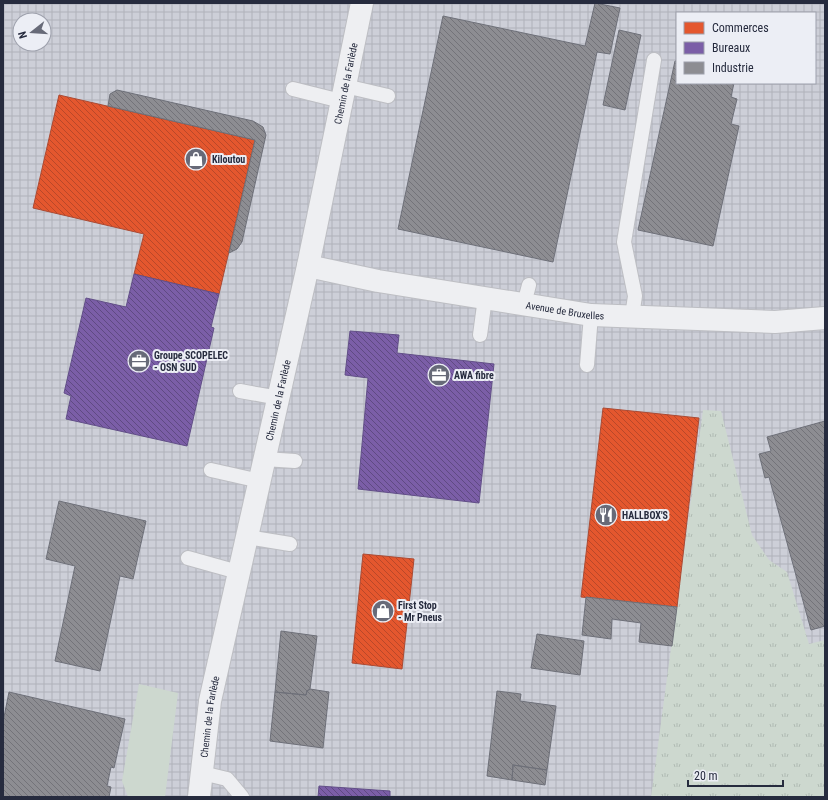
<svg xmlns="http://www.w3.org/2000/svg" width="828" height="800" font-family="'Roboto Condensed',sans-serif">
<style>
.industrial{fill:url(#industrial-grid);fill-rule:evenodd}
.grass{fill:url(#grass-tufts)}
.green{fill:#cdd8cf}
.shops{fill:url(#shops-back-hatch);stroke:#ab4a33}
.offices{fill:url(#offices-back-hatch);stroke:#624f88}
.industry{fill:url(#industry-back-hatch);stroke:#6e7079}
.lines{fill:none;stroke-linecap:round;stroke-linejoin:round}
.service-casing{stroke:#bdbec3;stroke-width:16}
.tertiary-casing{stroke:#bdbec3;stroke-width:24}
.service{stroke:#eeeff2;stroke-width:14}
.tertiary{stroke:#eeeff2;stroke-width:22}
.labels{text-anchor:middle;stroke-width:4;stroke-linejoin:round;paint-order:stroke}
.street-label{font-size:10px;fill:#262b3e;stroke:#eceef5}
.poi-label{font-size:10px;font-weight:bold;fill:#262b3e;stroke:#eceef5;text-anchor:start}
</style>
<defs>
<pattern id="industrial-grid" width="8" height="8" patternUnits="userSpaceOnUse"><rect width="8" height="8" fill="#cdcfd8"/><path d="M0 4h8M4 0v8" fill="none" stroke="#b0b2ba"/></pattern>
<pattern id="grass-tufts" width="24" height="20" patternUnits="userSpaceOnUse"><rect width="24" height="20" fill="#cdd8cf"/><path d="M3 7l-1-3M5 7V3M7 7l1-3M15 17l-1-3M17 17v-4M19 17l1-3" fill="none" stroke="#b0bab3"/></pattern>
<pattern id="shops-back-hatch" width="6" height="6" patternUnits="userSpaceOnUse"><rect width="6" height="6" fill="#e4572e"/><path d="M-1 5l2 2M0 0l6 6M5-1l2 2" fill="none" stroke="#b94829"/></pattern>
<pattern id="offices-back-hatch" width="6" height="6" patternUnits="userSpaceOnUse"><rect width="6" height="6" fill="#7b5ea7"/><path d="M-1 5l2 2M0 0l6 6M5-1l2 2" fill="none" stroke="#5f4a82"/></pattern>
<pattern id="industry-back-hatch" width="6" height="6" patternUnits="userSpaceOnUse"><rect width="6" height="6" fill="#8d8d92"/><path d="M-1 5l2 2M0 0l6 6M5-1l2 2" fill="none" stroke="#737379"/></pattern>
</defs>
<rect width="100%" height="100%" fill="#dfe0e5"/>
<!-- industrial -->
<path class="industrial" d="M3 3H825V797H3ZM677 13H815V83H677ZM20 20H44V44H20Z"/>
<!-- grass -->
<path class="grass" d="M703 410 721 411 752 535 769 560 787 572 809 644 825 640V797H651Z"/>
<!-- green -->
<path class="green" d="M139 684 178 693 165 797H128L122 781Z"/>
<!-- shops -->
<path class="shops" d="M59 95 255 140 219 294 134 274 144 234 33 208Z
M603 408 699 418 677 607 581 597Z
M363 554 414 559 402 669 352 663Z"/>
<!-- offices -->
<path class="offices" d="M134 274 219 294 211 327 214 328 187 446 66 419 71 396 64 393 86 298 126 307Z
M350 331 399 335 397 353 494 364 479 503 358 489 368 378 345 375Z
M319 786 390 791V797H318Z"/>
<!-- industry -->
<path class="industry" d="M595 3 620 8 610 54 597 52 553 262 398 229 443 16 585 46Z
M619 30 641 35 625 110 603 105Z
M675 61H677V83H734L731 97 737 99 731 124 739 126 713 246 638 230Z
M117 90 253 121 263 127 266 135 242 242 237 249 229 253 255 140 108 106 110 94Z
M825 421V626L811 630 769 477 765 478 759 454 771 451 767 437Z
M59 501 146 521 133 579 120 576 100 671 55 661 75 566 46 559Z
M586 597 677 607 672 646 639 642 641 623 612 619 611 639 582 635Z
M281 631 317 636 310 689 307 691 306 695 275 692Z
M537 634 584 641 580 675 531 668Z
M310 689 329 692 323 748 270 741 275 692 306 695 307 691Z
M497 691 521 694 520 701 556 706 547 770 513 765 512 780 487 776Z
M9 692 125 719 114 768 111 767 107 786 111 787 109 797H3V722Z
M513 765 547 770 545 785 512 780Z"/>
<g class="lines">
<!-- service casing -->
<g class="service-casing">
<path id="service" d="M345 86 388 96
M293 89 341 101
M524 304 529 285
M632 316 635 296 624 242 654 60
M480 335 485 298
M587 365 591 315
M240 391 279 398
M264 459 295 461
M211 470 260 481
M247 537 290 544
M188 558 238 572
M202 773 227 779 242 797"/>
</g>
<!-- tertiary casing -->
<g class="tertiary-casing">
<g id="tertiary">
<path id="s1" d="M308 266 378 281 591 315 775 322 825 318"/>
<path id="s2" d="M199 797 210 701 308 266 362 3"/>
</g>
</g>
<!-- service -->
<use href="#service" class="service"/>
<!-- tertiary -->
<use href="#tertiary" class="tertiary"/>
</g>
<!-- icons -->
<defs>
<g id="shop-disc" transform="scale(1.15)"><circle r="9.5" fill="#676a78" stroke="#eceef5"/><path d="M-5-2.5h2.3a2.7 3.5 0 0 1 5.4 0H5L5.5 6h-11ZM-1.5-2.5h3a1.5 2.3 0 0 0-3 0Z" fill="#fff"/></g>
<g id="office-disc" transform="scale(1.15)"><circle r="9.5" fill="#676a78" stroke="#eceef5"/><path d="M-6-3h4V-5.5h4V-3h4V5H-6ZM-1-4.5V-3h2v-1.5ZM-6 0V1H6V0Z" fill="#fff"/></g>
<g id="restaurant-disc" transform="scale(1.15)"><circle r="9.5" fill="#676a78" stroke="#eceef5"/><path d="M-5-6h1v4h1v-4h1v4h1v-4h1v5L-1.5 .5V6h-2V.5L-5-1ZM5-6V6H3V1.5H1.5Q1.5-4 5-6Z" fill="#fff"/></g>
</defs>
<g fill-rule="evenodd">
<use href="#shop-disc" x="196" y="159"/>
<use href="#office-disc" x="139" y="361"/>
<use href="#office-disc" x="439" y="375"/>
<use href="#restaurant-disc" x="606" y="515"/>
<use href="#shop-disc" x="383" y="611"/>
</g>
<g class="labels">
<!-- street labels -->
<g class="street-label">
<text dy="4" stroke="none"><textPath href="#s2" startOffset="729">Chemin de la Farlède</textPath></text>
<text dy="4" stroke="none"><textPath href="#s1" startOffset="261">Avenue de Bruxelles</textPath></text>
<text dy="4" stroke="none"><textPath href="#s2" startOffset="405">Chemin de la Farlède</textPath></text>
<text dy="4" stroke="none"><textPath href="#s2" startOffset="81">Chemin de la Farlède</textPath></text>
</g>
<!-- poi labels -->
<g class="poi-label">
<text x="212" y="163">Kiloutou</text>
<text x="154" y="359">Groupe SCOPELEC<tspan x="154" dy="12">- OSN SUD</tspan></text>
<text x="454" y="379">AWA fibre</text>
<text x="622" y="519">HALLBOX'S</text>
<text x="398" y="609">First Stop<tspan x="398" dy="12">- Mr Pneus</tspan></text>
</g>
</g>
<!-- border -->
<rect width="828" height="800" fill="none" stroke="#262b3e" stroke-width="8"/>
<!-- legend -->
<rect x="676" y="12" width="140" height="72" fill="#eceef5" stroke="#9da0ac"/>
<rect x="684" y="22" width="20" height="12" fill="#e4572e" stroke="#9da0ac"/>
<text x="712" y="32" font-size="12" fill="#262b3e">Commerces</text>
<rect x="684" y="42" width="20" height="12" fill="#7b5ea7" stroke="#9da0ac"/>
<text x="712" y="52" font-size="12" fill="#262b3e">Bureaux</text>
<rect x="684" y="62" width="20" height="12" fill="#8d8d92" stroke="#9da0ac"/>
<text x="712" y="72" font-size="12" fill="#262b3e">Industrie</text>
<!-- north arrow -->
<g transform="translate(32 32) rotate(253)"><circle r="19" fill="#eceef5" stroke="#9da0ac"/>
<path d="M0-3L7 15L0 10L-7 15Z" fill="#676a78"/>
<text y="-6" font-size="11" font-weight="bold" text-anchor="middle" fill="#262b3e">N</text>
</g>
<!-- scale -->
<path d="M688 780v6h95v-6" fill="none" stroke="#262b3e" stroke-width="2"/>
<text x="694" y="780" font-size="12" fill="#262b3e" stroke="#eceef5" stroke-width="3" paint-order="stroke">20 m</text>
</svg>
